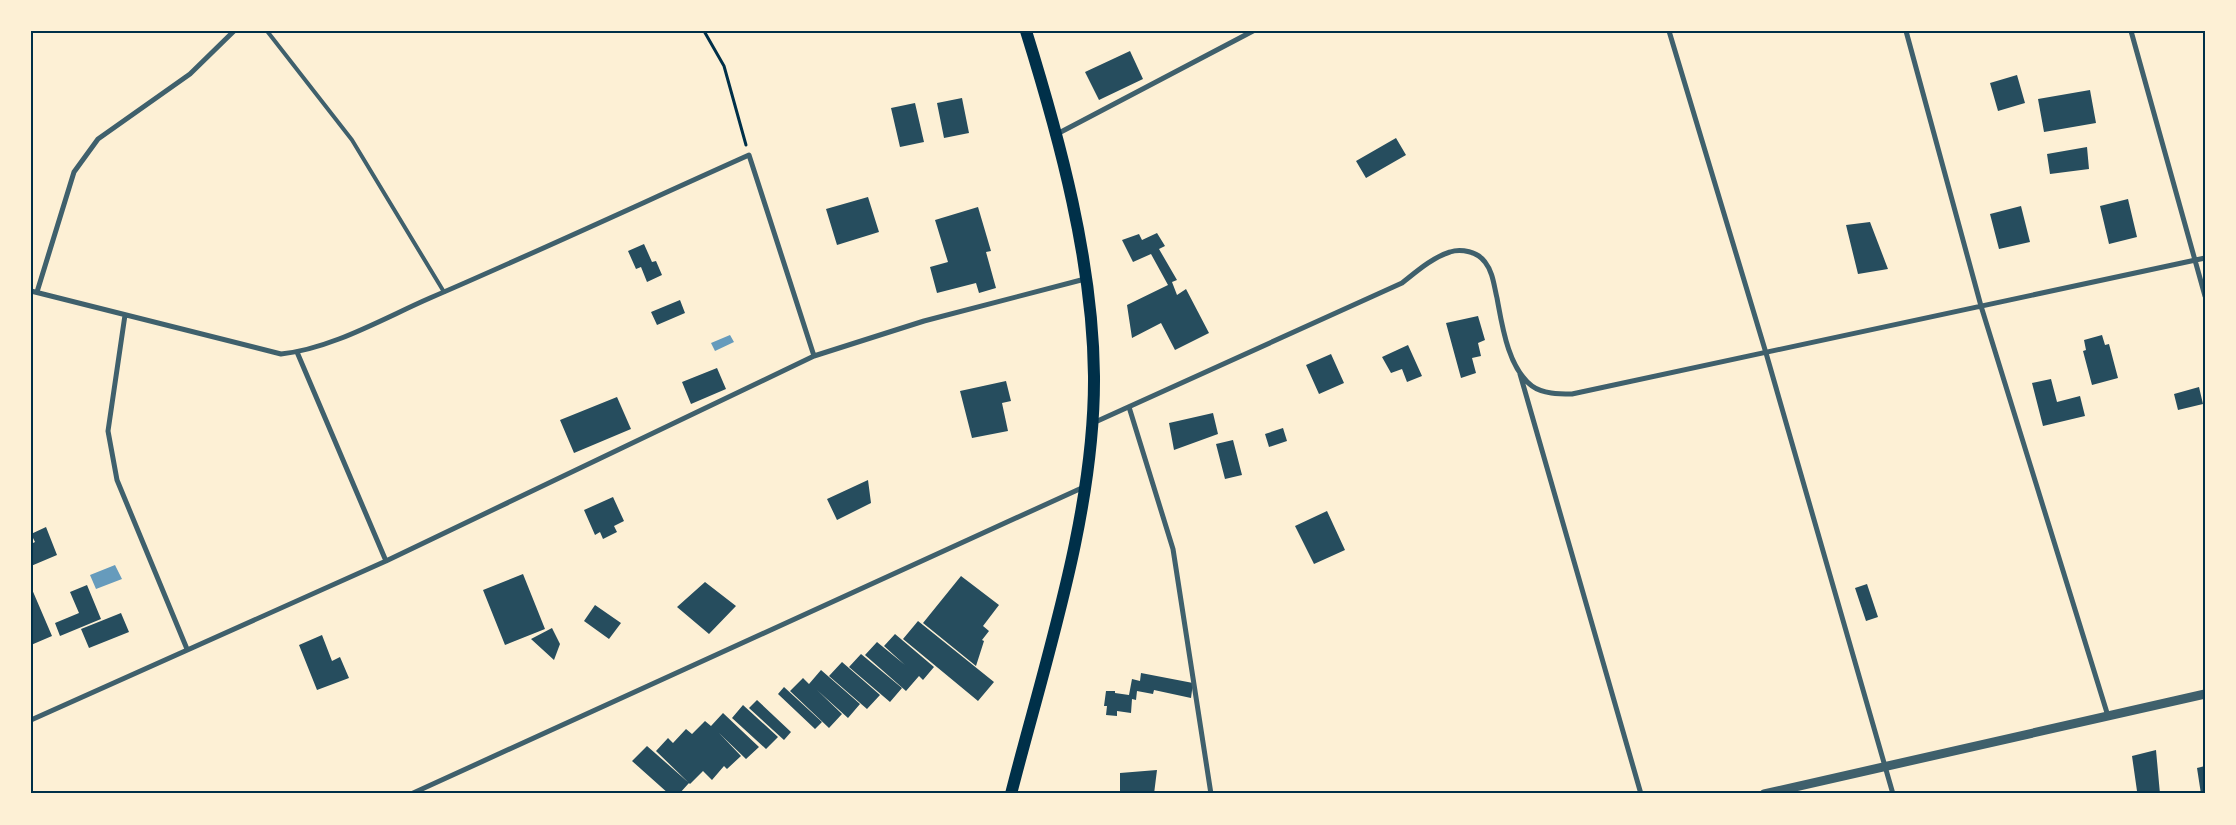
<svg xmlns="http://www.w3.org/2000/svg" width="2236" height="825" font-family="'Times New Roman',serif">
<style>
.water{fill:#669bbc}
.building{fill:#264d5e}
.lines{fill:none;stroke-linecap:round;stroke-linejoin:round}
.path{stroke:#003049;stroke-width:3}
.service{stroke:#3f606c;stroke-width:4}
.minor{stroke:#3f606c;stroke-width:5}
.tertiary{stroke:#3f606c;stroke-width:9}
.primary{stroke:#003049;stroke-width:12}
.neatline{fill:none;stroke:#003049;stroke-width:2}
</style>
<rect width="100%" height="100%" fill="#fdf0d5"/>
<!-- water -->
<path class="water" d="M730 335 734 342 715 351 711 343Z
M115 565 122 579 96 589 90 575Z"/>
<!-- building -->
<path class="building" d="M1130 51 1143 79 1099 100 1085 72Z
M2017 75 2025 103 1998 111 1990 83Z
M2090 90 2096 123 2044 132 2038 99Z
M962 98 969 133 944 138 937 103Z
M915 103 924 142 900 147 891 108Z
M1396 138 1406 155 1366 178 1356 161Z
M2087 147 2089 169 2050 174 2047 154Z
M868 197 879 232 837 245 826 209Z
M2128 199 2137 237 2109 244 2100 206Z
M2021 206 2030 242 1999 249 1990 214Z
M978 207 991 251 986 252 996 288 979 293 976 283 937 293 930 267 948 262 935 220Z
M1870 222 1888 269 1858 274 1846 225Z
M1157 233 1165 246 1159 249 1177 280 1172 282 1177 295 1186 289 1209 333 1175 350 1161 323 1132 338 1127 305 1168 285 1151 254 1133 262 1122 240 1139 234 1142 240Z
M644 244 652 262 656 261 662 275 647 282 641 267 636 269 628 251Z
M680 300 685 313 657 325 651 312Z
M1478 316 1485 340 1478 343 1481 356 1472 358 1476 373 1461 378 1446 323Z
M2102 335 2105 345 2109 344 2118 378 2092 385 2083 351 2086 350 2084 340Z
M1408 345 1422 376 1407 382 1402 369 1391 373 1382 357Z
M1331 354 1344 383 1319 394 1306 365Z
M717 368 726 389 691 404 682 382Z
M2051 379 2057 402 2080 396 2085 416 2043 426 2032 383Z
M1006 381 1011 401 1002 403 1008 431 972 438 960 391Z
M2199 387 2203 404 2178 410 2174 394Z
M617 397 631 429 574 453 560 420Z
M1213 413 1218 434 1174 450 1169 423Z
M1283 428 1287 441 1269 447 1265 434Z
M1233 440 1242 475 1225 479 1216 444Z
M868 480 871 503 837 520 827 499Z
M613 497 624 521 614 526 617 532 603 539 600 532 595 535 584 510Z
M1327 511 1345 550 1314 564 1295 526Z
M46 527 57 555 31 566V544L35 542 31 534Z
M523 574 545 629 505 645 483 590Z
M961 576 999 605 983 626 989 631 982 640 984 641 976 666 923 623Z
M705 582 736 606 709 634 677 607Z
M1867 584 1878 617 1866 621 1855 588Z
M87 585 101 619 60 636 55 623 79 613 70 592Z
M31 587 52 636 31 645Z
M595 605 621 623 609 639 584 621Z
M121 613 129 632 89 648 81 629Z
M918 621 994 682 978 701 903 639Z
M552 628 560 644 554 660 531 639Z
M895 634 934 667 923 680 919 676 906 691 865 655 877 642 905 665 884 646Z
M322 635 332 661 340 657 349 678 317 690 299 645Z
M861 654 902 688 890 702 849 667Z
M842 662 880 695 867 709 829 676Z
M821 670 860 704 848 718 817 690 842 714 829 728 790 691 803 678 809 684Z
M1141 673 1193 683 1191 698 1154 690 1153 694 1137 691 1136 700 1132 699 1131 713 1117 711V716L1106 715 1107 706H1104L1106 691H1115V693L1129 695 1132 679 1140 681Z
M784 687 822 722 815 729 778 694Z
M757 700 791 732 784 740 749 708Z
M743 705 778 737 766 749 732 718Z
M723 713 759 747 746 759 719 733 741 756 727 769 724 766 712 780 703 771 690 784 656 751 668 738 673 743 686 729 692 734 705 721 711 726Z
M647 746 689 783 679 794H669L632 761Z
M2156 750 2160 794H2144V791H2137L2132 756Z
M2205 766V794H2201L2197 768Z
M1157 770 1154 794H1120V773Z"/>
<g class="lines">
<!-- path -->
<path class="path" d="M704 31 724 66 746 145"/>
<!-- service -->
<path class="service" d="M267 31 352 140 444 292"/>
<!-- minor -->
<path class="minor" d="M1669 31 1766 353 1893 794
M1906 31 1981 306 2108 716
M2131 31 2205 296
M1057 134 1253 31
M31 291 281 354C331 349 384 318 430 298 537 252 642 203 749 155L814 356
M37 292 74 172 98 139 190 74 234 31
M125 315 108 431 117 480 187 649
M297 352 386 561
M1520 374 1641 794
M1129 407 1173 549 1211 794
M1093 423 1402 283C1416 272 1433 257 1450 252 1461 248 1478 252 1485 262 1493 272 1494 286 1497 298 1502 325 1508 368 1532 386 1543 394 1559 394 1572 394L2205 258
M31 720 386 561 814 356 924 321 1085 279
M411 794 1084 487"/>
<!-- tertiary -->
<path class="tertiary" d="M1764 794 2205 694"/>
<!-- primary -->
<path class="primary" d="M1011 794C1045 661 1095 513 1094 376 1093 262 1060 140 1026 31"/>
</g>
<!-- border -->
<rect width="2236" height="825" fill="none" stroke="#fdf0d5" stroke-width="65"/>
<rect x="32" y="32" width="2172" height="760" class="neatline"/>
</svg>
